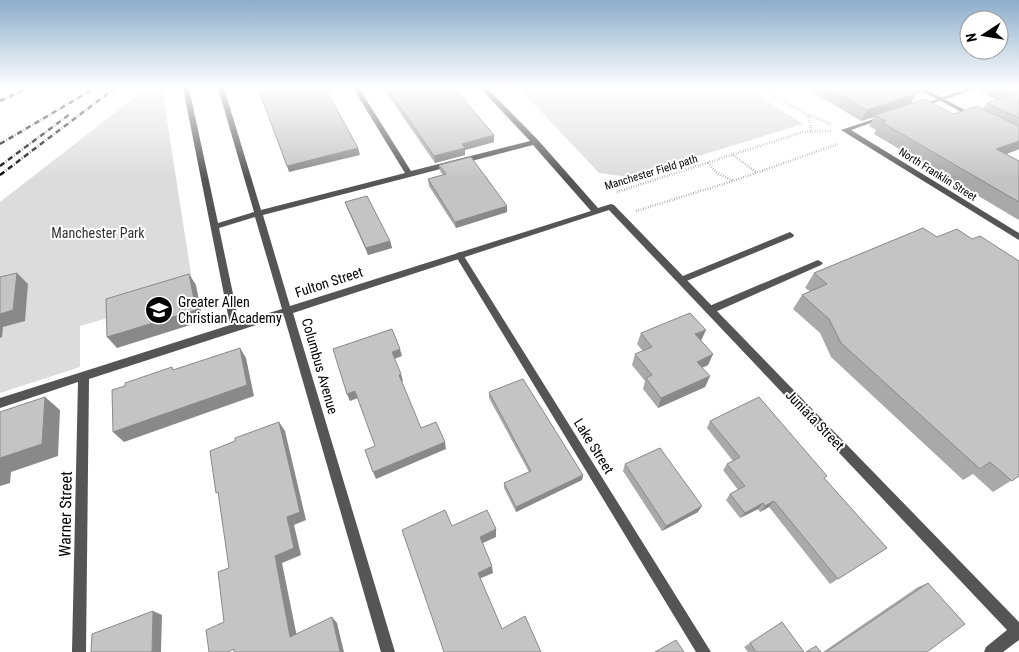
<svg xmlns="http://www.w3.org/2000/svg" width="1019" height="652" font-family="'Roboto Condensed',sans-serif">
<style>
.green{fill:#dcdcdc}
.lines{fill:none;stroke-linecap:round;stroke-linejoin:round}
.path{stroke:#777;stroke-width:2.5;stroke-dasharray:0.5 2;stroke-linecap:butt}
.lane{fill:#555;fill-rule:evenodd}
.street{fill:#555;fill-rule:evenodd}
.rail{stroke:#000;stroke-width:2.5;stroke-dasharray:5.5 2 0.5 2;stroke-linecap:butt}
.wall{fill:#a9a9a9}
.shaded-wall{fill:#898989}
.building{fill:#c4c4c4;stroke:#898989}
.labels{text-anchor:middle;stroke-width:4;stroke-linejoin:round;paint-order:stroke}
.far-street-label{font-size:11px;fill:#000;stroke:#fff}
.park-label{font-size:14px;fill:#333;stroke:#fff}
.street-label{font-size:14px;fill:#000;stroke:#fff}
.poi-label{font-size:14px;fill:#000;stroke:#fff;text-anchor:start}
.near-street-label{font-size:16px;fill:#000;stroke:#fff}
</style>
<rect width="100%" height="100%" fill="#fff"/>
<!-- green -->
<path class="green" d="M147 88H162L194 293 80 326V367L0 393V202Z
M519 88H747L803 124 629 177 599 173Z"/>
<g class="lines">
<!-- path -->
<path class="path" d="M763 88 808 115 811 131
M0 89 2 88
M809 115 831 124
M733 155 756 172
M708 163 716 172 733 181
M617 192 803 132 831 131
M636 211 733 181 838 144"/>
<!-- lane -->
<path class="lane" d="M916 88H924L976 116 971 117Z
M790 232 794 235 793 237 684 282 681 283 676 280 678 278Z
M459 252 462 253 711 652H696L455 255Z
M818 260 823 263 821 265 713 313H707L705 310 707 307Z"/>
<!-- street -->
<path class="street" d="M183 88H189L218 223 254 212 218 88H224L261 210 405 173 353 88H359L411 171 530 141 480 88H487L538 140 598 208 611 204 614 205 1019 622V640L1003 652H984L986 647 1007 630 609 210 293 313 395 652H381L284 316 89 379 86 652H72L78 382 0 408V398L230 325ZM533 145 591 211 290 306 263 215ZM255 217 282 309 239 322 219 228Z
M969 88H978L922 107 917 106Z
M883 116 888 117 851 130 1019 233V240L841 130Z"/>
<!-- rail -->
<path class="rail" d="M0 101 28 88
M0 144 95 88
M0 166 70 114
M0 175 115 88"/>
</g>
<!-- wall -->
<path class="wall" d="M383 88H454L494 142 465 150V155L435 163Z
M806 88H924L921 93 916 94 911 103 953 114 983 109 987 103 996 100 977 90 978 88H1019V149L1006 154 1019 161V220L874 134 876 130 869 126 874 117 861 121Z
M439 165 507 212 456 228 429 186 428 179 443 175 440 171Z
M345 202 390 241 392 248 368 255 347 208Z
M923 228 1019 476 993 492 973 474 963 480 831 357 820 333 793 309 802 295 810 291 805 288 814 273Z
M641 333 701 341 713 354 708 365 702 368 710 376 705 387 658 408 643 389 645 381 632 365 635 354 643 351 637 344Z
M489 392 583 475 582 480 516 512 504 488V483L529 472 489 398Z
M710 421 825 479 887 548 830 584 769 507 760 512 758 509 740 518 726 500 730 494 738 490 723 470 727 464 733 461 707 428Z
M625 464 698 512 662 531 623 471Z
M928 583 927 652H823L918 587Z
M782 622 804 652H748L744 647Z"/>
<!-- shaded-wall -->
<path class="shaded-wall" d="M905 88H924L921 93 916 94 910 105 875 115 874 117 861 121 867 110Z
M494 135V142L465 150V155L435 163 434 156 462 144Z
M1019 141V149L988 161 996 149Z
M358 148 360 155 289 172 287 166Z
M507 206V212L456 228 455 222Z
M390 241 392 248 368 255 366 248Z
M17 273 28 284 25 321 3 327 2 337 0 338V314Z
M189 274 196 285 203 321 117 348 107 337Z
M706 330 701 341 695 334Z
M240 348 246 358 254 396 124 442 113 432Z
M400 349 402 356 394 359 392 352Z
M713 354 708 365 692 372 697 362Z
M401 374 403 381 401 382 399 375Z
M710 376 705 387 658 408 661 398Z
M355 391 358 398 350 401 347 394Z
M45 397 60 410 58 456 11 472 10 483 0 486V458Z
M279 422 285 431 306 520 294 525 301 555 282 563 298 642 290 637 275 556 287 517Z
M445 442 446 449 376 479 373 472Z
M583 475 582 480 516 512V507Z
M774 501 769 507 760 512 765 506Z
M763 503 758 509 740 518 745 513Z
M702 506 698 512 662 531 666 526Z
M496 529V537L481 544 480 537Z
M492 566 493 573 479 579 478 573Z
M153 611 162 615 161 652H152Z
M332 617 337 623 344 652H340Z"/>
<!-- building -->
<path class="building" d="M258 88H325L358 148 287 166Z
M387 88H454L494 135 462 144 465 148 434 156Z
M829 88H906H905L916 94 867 110Z
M1003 88H1019V118L987 103 1015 94Z
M925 99 953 114 977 106 1019 126V141L996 149 1019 161V202L881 122 886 121 875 115Z
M471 157 507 206 455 222 428 179 446 174 439 165Z
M367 196 390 241 366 248 345 202Z
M923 228 937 237 957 229 972 239 980 236 1019 261V476L1012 481 990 462 980 469 841 343 829 319 802 295 827 284 814 273Z
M17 273 13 310 0 314V277Z
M189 274 196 310 107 337 106 299Z
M690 313 706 330 695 334 713 354 697 362 710 376 661 398 646 378 652 375 635 354 652 347 641 333Z
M392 329 400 349 392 352 401 374 399 375 421 428 436 422 445 442 373 472 365 450 375 446 355 391 347 394 333 349Z
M240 348 247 385 113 432 112 390 125 386V383L172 367 173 370Z
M523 379 583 475 516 507 504 483 531 471 489 392Z
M45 397 42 444 0 458V412Z
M759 397 827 476 824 478 887 548 838 579 774 501 765 506 763 503 745 513 730 494 745 486 727 464 740 457 710 421Z
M279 422 300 512 287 517 294 548 275 556 290 637 332 617 340 652H234V649L228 652H209L206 630 224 622 218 572 229 568 218 492 216 493 210 451 235 441V438Z
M660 448 702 506 666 526 625 464Z
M445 510 452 526 487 510 496 529 480 537 492 566 478 573 502 629 525 616 541 652H444L402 530Z
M928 583 965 624 927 652H826Z
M153 611 152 652H91L92 634Z
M782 622 804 652H756L750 643Z
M676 640 684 652H655Z
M816 646 821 652H806Z"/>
<!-- sky -->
<linearGradient id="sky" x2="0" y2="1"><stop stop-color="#8cadcc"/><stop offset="0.49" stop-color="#fff"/><stop offset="1" stop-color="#fff" stop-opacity="0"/></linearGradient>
<rect width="1019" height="179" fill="url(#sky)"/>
<!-- icons -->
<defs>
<g id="school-disc" transform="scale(1.4375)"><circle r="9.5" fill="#000" stroke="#fff"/><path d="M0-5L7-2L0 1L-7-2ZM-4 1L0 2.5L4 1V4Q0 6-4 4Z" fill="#fff"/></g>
</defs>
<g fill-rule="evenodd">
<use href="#school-disc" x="159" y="310"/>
</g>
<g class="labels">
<!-- far-street labels -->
<g class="far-street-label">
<text transform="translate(651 172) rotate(-17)" y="4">Manchester Field path</text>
<text transform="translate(938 174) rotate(32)" y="4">North Franklin Street</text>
</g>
<!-- park labels -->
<g class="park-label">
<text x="98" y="238">Manchester Park</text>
</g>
<!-- street labels -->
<g class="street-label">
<text transform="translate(329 282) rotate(-18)" y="5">Fulton Street</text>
<text transform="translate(320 366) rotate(74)" y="5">Columbus Avenue</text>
<text transform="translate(815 420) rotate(46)" y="5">Juniata Street</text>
<text transform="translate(594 446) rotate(58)" y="5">Lake Street</text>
</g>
<!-- poi labels -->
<g class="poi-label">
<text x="178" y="307">Greater Allen<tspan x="178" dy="16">Christian Academy</tspan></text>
</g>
<!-- near-street labels -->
<g class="near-street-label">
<text transform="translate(65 514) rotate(-89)" y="6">Warner Street</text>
</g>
</g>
<!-- north arrow -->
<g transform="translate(984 35) rotate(258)"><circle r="24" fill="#ffffff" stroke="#999999"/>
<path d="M0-4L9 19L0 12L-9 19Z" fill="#000000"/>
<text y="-8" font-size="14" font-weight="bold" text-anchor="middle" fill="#000000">N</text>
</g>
</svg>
